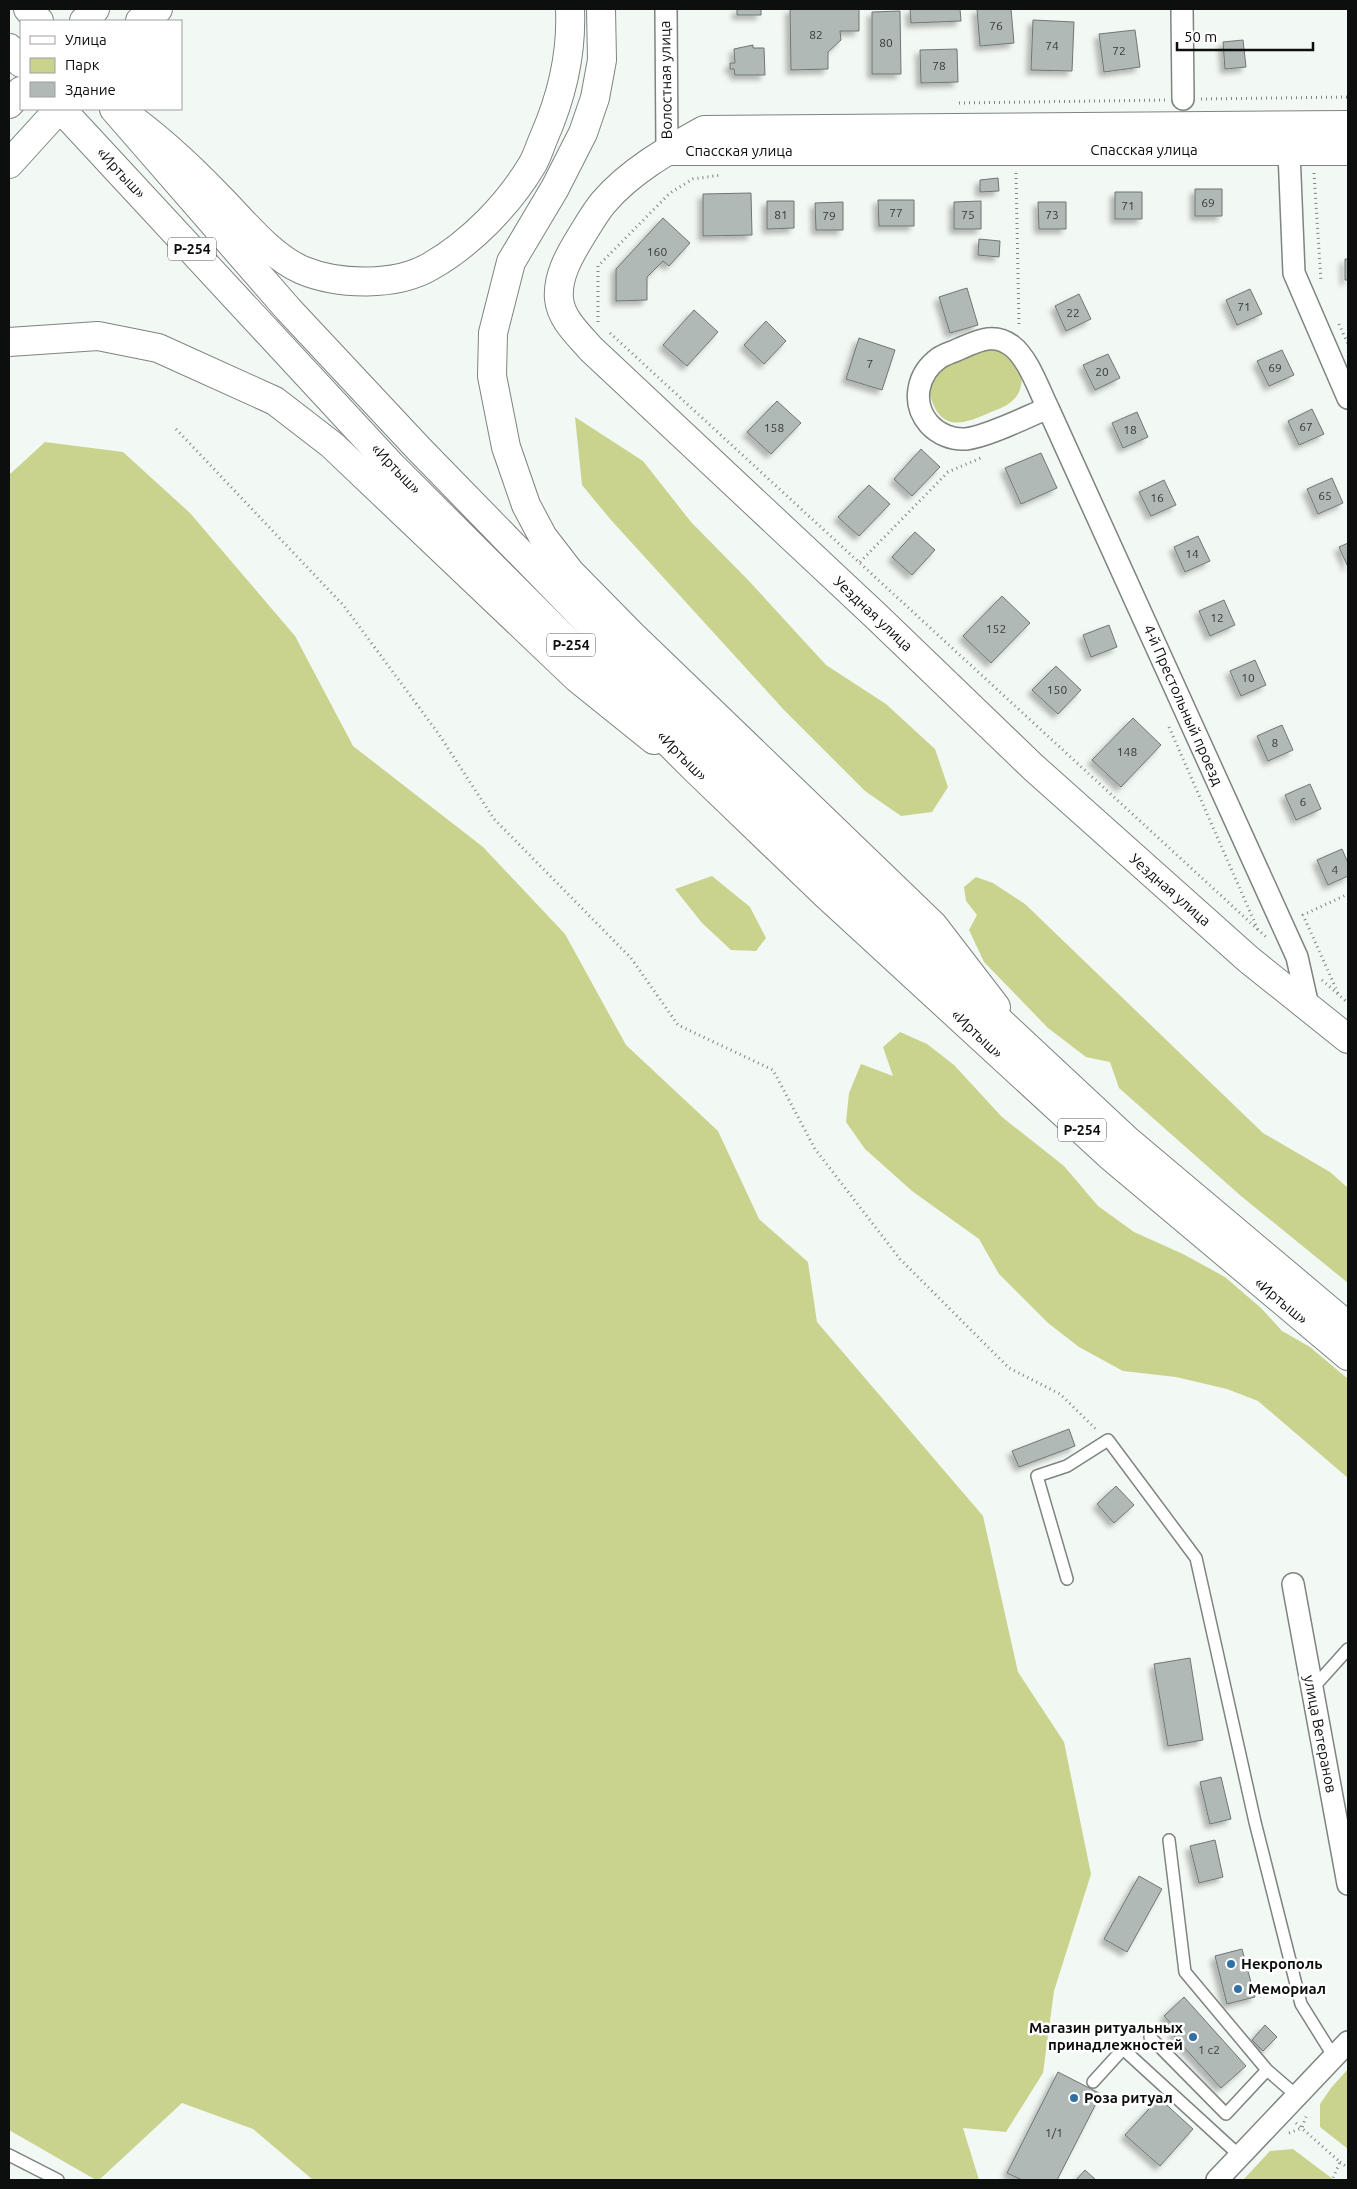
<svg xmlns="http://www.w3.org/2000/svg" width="1357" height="2189" font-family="Ubuntu,sans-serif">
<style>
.green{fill:#c9d38e}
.building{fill:#b1b9b6;stroke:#6f7774;filter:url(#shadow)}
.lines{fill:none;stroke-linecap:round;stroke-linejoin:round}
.lane-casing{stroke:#7e847f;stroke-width:14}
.street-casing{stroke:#7e847f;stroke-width:24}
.secondary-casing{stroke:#7e847f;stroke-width:30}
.highway-casing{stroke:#7e847f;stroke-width:30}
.path{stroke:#818582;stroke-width:3;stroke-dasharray:1 4;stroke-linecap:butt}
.lane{stroke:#fff;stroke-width:11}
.street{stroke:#fff;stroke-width:21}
.secondary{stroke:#fff;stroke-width:28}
.highway{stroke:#fff;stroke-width:28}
.poi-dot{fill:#3170a7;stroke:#fff;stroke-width:2}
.labels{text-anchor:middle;stroke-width:5;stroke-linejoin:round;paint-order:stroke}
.number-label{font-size:12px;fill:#353a37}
.shield{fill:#fff;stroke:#555756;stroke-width:1}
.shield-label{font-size:14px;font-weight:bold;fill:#0c0f0d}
.street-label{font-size:15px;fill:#0c0f0d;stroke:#fff}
.poi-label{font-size:15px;font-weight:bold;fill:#0c0f0d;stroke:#fff;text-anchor:start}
</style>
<defs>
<filter id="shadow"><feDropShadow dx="-4.5" dy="4.5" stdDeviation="2.5" flood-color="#0004"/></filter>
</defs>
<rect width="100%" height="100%" fill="#f2f8f3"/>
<!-- green -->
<path class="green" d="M980 346 997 347 1021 365C1022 374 1023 382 1019 392 1014 403 1002 408 991 412 957 428 937 430 928 387L943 363Z
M575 417 643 461 691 522 749 581 826 665 886 704 935 749 948 787 932 812 901 816 865 791 784 710 611 520 582 485Z
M45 442 123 452 190 513 295 636 353 746 483 847 565 934 626 1045 718 1131 759 1219 808 1262 817 1322 983 1516 1018 1672 1064 1742 1091 1874 1054 1991 1043 2073 1006 2132 963 2128 979 2180H313L253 2129 182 2103 99 2180H96L9 2130V475Z
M712 876 750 907 766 938 756 951 731 950 702 923 675 889Z
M976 877 993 883 1025 904 1263 1133 1330 1172 1348 1188V1283L1241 1196 1119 1088 1110 1062 1086 1057 1048 1028 984 962 969 930 977 915 966 901 964 887Z
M900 1032 927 1044 954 1065 1002 1117 1064 1166 1098 1206 1134 1232 1183 1254 1225 1277 1261 1308 1282 1331 1310 1347 1348 1379V1478L1258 1401 1227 1389 1176 1377 1123 1371 1079 1347 1048 1323 999 1274 979 1239 912 1191 865 1149 846 1122 849 1093 861 1064 893 1076 883 1047Z
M1348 2069V2149L1320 2127V2104L1331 2088Z
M1293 2149 1334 2180H1243L1270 2151Z"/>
<!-- building -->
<path class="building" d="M737 9H761V15H737Z
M790 9H859V31H840L841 40 828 52V69L791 70Z
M910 9H960L961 21 911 23Z
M977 9H1011L1014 43 980 46Z
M900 11 901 74H872V12Z
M1033 20 1074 22 1072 71 1031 70Z
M1135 30 1140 67 1104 72 1099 34Z
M1243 40 1246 67 1225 69 1223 42Z
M753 45V48H764L765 75H735L734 69H730V63H735L734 49Z
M957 49 958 82 921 83 920 50Z
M998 178 999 191 980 192V180Z
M1195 189H1222V216H1195Z
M1115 192H1142V219H1115Z
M751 193 752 235 703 236V194Z
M878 200H914V226H879Z
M767 201H794V228L767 229Z
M981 201V229H954V202Z
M843 202V230H816L815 203Z
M1038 202H1066V229H1039Z
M663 218 690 243 669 266 663 261 647 277V300L616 301V269Z
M979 239 1000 241 999 257 978 255Z
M1345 259H1348V280H1345Z
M967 288 978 325 950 333 939 297Z
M1250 289 1262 314 1237 325 1226 300Z
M1079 294 1091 319 1066 331 1055 306Z
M694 310 718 332 687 366 663 345Z
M766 321 786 341 764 364 744 345Z
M859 338 895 350 882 390 846 379Z
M1282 350 1294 375 1269 386 1257 361Z
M1108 354 1120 378 1095 390 1083 365Z
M777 401 801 423 771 454 747 432Z
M1312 409 1324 434 1299 445 1288 421Z
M1137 412 1148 437 1123 448 1112 423Z
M921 449 940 467 912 496 894 479Z
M1041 453 1057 488 1021 504 1005 468Z
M1332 478 1343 503 1318 514 1307 489Z
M1164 480 1176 505 1151 516 1139 492Z
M869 485 890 504 859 536 838 517Z
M915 532 935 550 912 575 892 557Z
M1198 536 1210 561 1185 572 1174 547Z
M1348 543V567L1339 547Z
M1002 596 1030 623 991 663 963 636Z
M1224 600 1235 625 1210 636 1199 611Z
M1109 625 1117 647 1091 657 1083 635Z
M1255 660 1266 685 1241 696 1230 671Z
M1056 666 1081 690 1058 714 1032 690Z
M1133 718 1161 745 1121 787 1092 760Z
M1282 725 1293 750 1268 761 1257 736Z
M1310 784 1321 809 1296 820 1285 795Z
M1342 849 1348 863V876L1328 885 1317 860Z
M1069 1429 1075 1446 1019 1467 1012 1451Z
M1116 1486 1134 1505 1114 1523 1097 1504Z
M1190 1658 1203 1740 1168 1746 1154 1664Z
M1221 1777 1231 1819 1210 1824 1200 1782Z
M1215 1840 1223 1877 1199 1883 1190 1846Z
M1139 1876 1162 1889 1127 1952 1104 1939Z
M1242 1949 1255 1997 1227 2004 1215 1956Z
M1184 1997 1246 2066 1221 2088 1172 2034 1177 2030 1164 2016Z
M1265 2025 1277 2037 1263 2051 1252 2040Z
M1058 2072 1101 2094 1057 2180H1022L1007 2173Z
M1159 2098 1193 2129 1160 2166 1125 2135Z
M1085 2170 1096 2180H1076Z"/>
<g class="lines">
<!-- lane casing -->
<g class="lane-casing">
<path id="lane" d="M1067 1579 1037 1476 1067 1466 1108 1440 1196 1558 1255 1822 1301 2004 1334 2057
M1312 1689 1348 1649
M1169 1840 1185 1972 1267 2070 1297 2096
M1150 2037 1226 2114 1267 2070
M1093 2082 1123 2049 1240 2156
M9 2155 58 2180"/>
</g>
<!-- street casing -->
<g class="street-casing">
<path id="street" d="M666 9 667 151
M1182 9 1183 99
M1289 152 1294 273 1348 398
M1048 408C1039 390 1028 358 1012 346 994 332 978 341 959 349 953 352 945 354 939 358 917 374 911 403 929 424 938 434 952 440 966 439 989 436 1026 417 1048 408L1297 957 1308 1006
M1293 1584 1348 1884
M1217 2180 1348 2042"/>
</g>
<!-- secondary casing -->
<g class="secondary-casing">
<path id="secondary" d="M601 9 602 60 595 98 583 133 555 188 511 262 493 333 492 376 506 447 526 505 543 537 570 572 632 635 933 925 996 1007
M84 21 95 9
M140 21 158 9
M9 104 21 91
M124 113C158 137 188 165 217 195 242 220 270 256 302 270 338 285 396 287 431 266 471 243 508 205 532 165 537 157 540 146 544 137 562 96 572 54 570 9
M1348 125 704 130C668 150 630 171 603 203 594 214 587 227 580 238 569 256 557 277 559 299 561 319 578 334 591 349L876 616 1033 767 1248 959 1348 1039
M668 151H1348
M9 164 59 109
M9 342 98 336 158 348 275 401 332 445 577 678 654 740"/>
</g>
<!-- highway casing -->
<g class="highway-casing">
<path id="highway" d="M28 9 39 21
M9 48 21 63
M61 109 391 465 695 769 825 894 1110 1156 1348 1356
M114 109 288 309 419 449 650 686 842 874 1127 1140 1348 1326"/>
</g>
<!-- path -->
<path class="path" d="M1201 99 1348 97
M959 103 1165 100
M1016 173 1019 327
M1314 173 1321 281
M598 322V266L670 193 693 179 721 175
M1339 324 1348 344
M610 333 1266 937
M176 429 344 606 438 733 494 819 631 958 678 1025 773 1070 815 1149 900 1259 1009 1368 1060 1394 1098 1431
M860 562 948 472 983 457
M1169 727 1258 930
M1322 980 1348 1003
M1338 993 1303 915 1348 894
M1296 2123 1340 2162 1332 2180
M1289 2133 1302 2128 1307 2114
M1340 2162 1348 2168"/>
<!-- lane -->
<use href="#lane" class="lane"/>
<!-- street -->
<use href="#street" class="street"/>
<!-- secondary -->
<use href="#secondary" class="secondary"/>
<!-- highway -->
<use href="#highway" class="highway"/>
</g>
<!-- markers -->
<g class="poi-dot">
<circle cx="1231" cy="1964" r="5"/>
<circle cx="1238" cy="1989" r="5"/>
<circle cx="1193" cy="2037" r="5"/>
<circle cx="1074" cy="2098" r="5"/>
</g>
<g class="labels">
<!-- number labels -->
<g class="number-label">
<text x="996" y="30">76</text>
<text x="816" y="39">82</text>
<text x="886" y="47">80</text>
<text x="1052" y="50">74</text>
<text x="1119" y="55">72</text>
<text x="939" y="70">78</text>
<text x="1208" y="207">69</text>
<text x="1128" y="210">71</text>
<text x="896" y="217">77</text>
<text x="781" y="219">81</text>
<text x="968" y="219">75</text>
<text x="1052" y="219">73</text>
<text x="829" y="220">79</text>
<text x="657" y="256">160</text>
<text x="1244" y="311">71</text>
<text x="1073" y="317">22</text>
<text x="870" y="368">7</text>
<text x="1275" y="372">69</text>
<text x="1102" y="376">20</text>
<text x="1306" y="431">67</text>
<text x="774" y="432">158</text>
<text x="1130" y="434">18</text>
<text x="1325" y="500">65</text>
<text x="1157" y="502">16</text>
<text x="1192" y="558">14</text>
<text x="1217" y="622">12</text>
<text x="996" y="633">152</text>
<text x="1248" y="682">10</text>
<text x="1057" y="694">150</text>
<text x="1275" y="747">8</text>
<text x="1127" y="756">148</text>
<text x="1303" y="806">6</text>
<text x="1335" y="874">4</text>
<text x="1209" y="2054">1 с2</text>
<text x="1054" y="2137">1/1</text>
</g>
<!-- shield labels -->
<g class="shield">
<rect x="168" y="237.5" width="48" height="23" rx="4"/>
<rect x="547" y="633.5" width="48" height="23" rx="4"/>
<rect x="1058" y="1118.5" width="48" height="23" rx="4"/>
</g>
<g class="shield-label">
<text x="192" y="254">Р-254</text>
<text x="571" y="650">Р-254</text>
<text x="1082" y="1135">Р-254</text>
</g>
<!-- street labels -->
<g class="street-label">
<text transform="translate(666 80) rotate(-91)" y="5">Волостная улица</text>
<text x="1144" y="155">Спасская улица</text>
<text x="739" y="156">Спасская улица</text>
<text transform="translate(121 173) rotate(47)" y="5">«Иртыш»</text>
<text transform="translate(396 469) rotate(46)" y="5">«Иртыш»</text>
<text transform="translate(873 614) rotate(43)" y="5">Уездная улица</text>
<text transform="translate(1183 705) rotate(66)" y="5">4-й Престольный проезд</text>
<text transform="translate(682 756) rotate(45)" y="5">«Иртыш»</text>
<text transform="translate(1170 890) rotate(41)" y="5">Уездная улица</text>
<text transform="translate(977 1034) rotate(43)" y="5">«Иртыш»</text>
<text transform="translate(1281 1301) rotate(40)" y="5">«Иртыш»</text>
<text transform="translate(1320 1734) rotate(79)" y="5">улица Ветеранов</text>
</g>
<!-- poi labels -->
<g class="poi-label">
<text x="1241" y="1969">Некрополь</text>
<text x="1248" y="1994">Мемориал</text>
<text x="1183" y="2033" text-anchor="end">Магазин ритуальных<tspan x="1183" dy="17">принадлежностей</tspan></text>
<text x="1084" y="2103">Роза ритуал</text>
</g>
</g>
<!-- border -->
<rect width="1357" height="2189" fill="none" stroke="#0c0f0d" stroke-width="20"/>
<!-- legend -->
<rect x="20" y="20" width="162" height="90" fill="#ffffff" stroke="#9e9f9e"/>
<rect x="30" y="36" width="25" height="8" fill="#ffffff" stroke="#9e9f9e"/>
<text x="65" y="45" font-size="15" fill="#0c0f0d">Улица</text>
<rect x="30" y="58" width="25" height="15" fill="#c9d38e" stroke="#9e9f9e"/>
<text x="65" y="70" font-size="15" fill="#0c0f0d">Парк</text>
<rect x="30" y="82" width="25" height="15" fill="#b1b9b6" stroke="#9e9f9e"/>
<text x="65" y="95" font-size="15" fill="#0c0f0d">Здание</text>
<!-- scale -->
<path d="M1177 42v8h136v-8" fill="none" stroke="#0c0f0d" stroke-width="2.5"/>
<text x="1184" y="42" font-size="15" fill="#0c0f0d" stroke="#ffffff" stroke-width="4" paint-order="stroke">50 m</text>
</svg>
